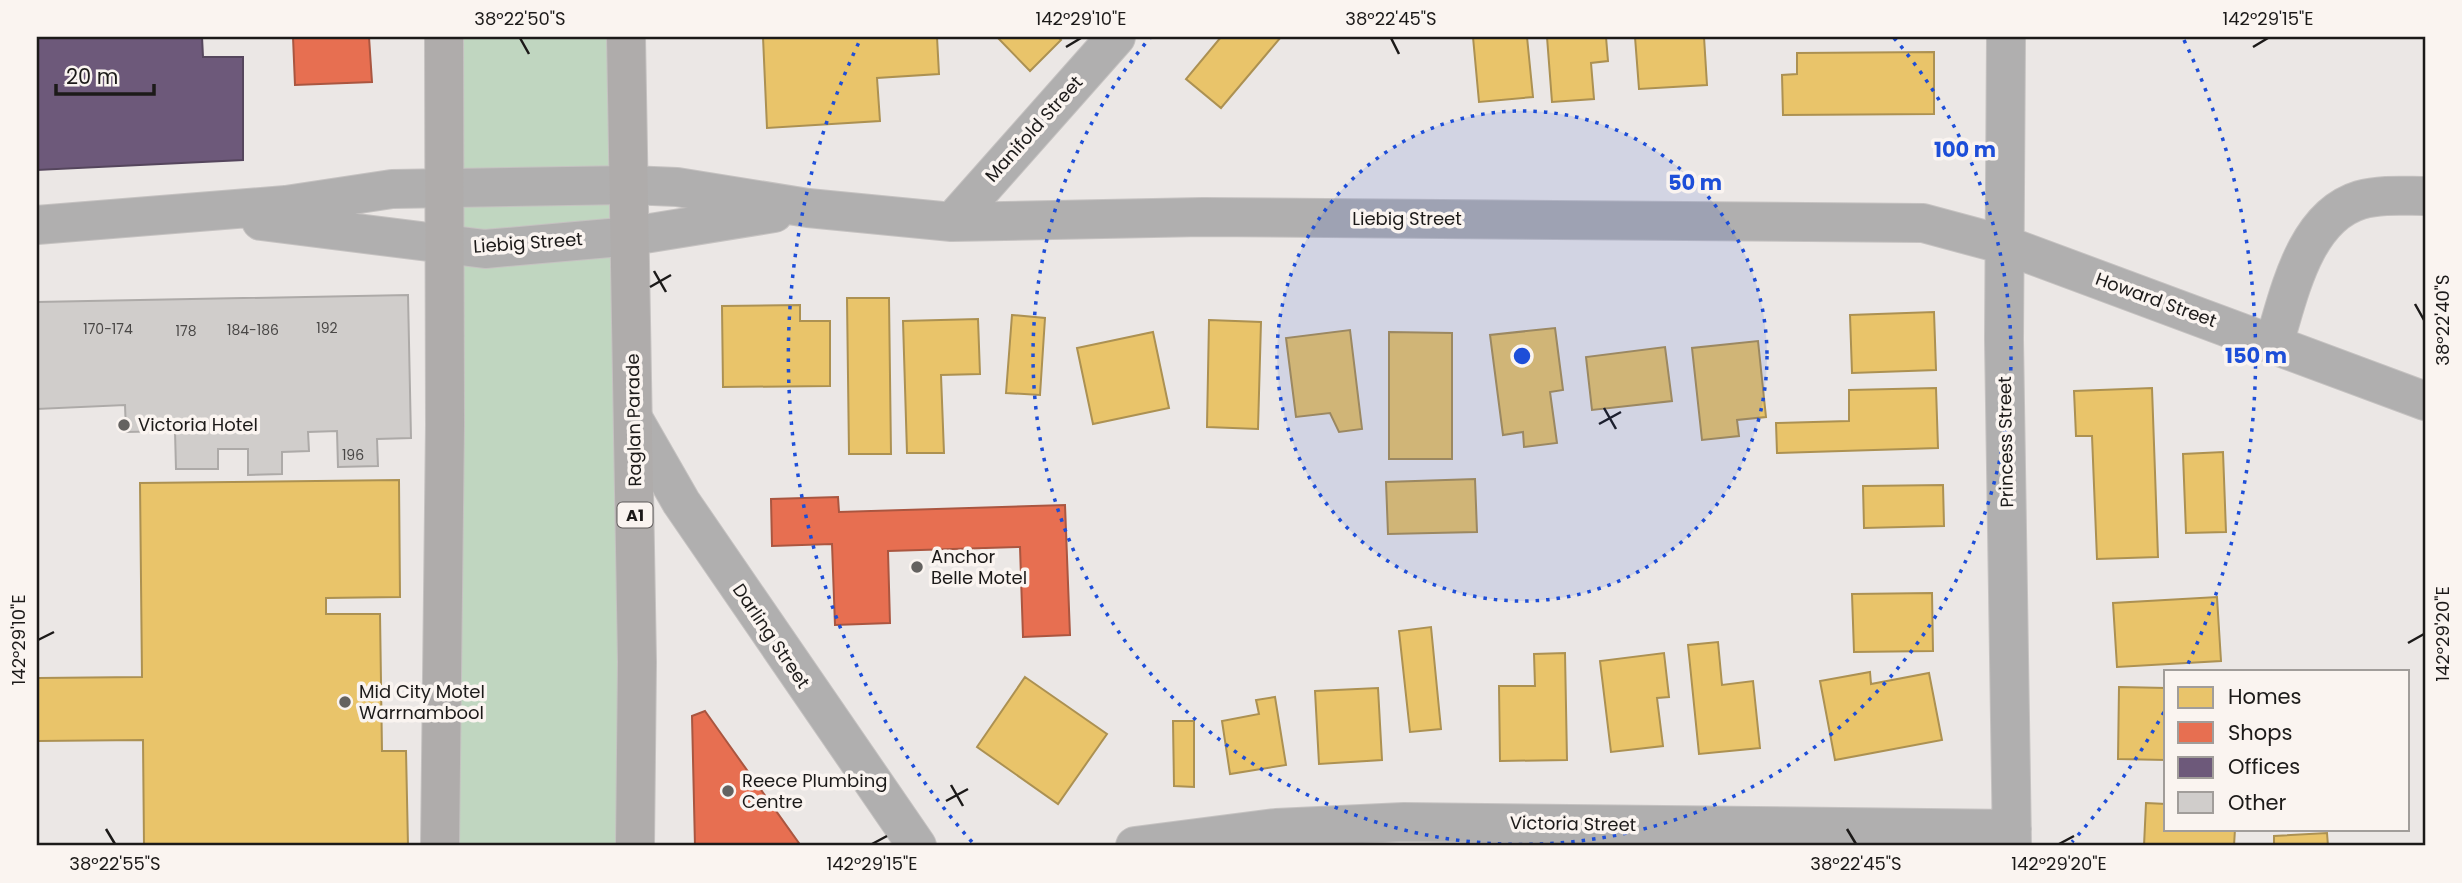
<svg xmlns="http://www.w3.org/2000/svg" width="2462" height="883" font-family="Poppins,sans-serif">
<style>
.green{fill:#c0d6c0}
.homes{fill:#e9c46a;stroke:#ac9152;stroke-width:2}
.shops{fill:#e76f51;stroke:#aa5640;stroke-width:2}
.offices{fill:#6d597a;stroke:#55465d;stroke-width:2}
.building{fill:#d0cdcb;stroke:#adaaa8;stroke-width:2}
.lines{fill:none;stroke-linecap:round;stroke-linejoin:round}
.minor-casing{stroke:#c5c2c1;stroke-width:40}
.highway-casing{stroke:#c5c2c1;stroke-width:40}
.minor{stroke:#b0afaf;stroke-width:38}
.highway{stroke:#afacab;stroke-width:38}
.ticks{fill:none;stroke:#1c1a19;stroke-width:2.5}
.ring{fill:none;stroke:#1d4ed8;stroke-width:3.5;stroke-dasharray:3.5 7}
.poi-dot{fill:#646260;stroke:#faf4f0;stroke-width:2.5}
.labels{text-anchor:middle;stroke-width:7;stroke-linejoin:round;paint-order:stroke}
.number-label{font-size:14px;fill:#494746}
.shield{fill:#faf4f0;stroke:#5f5b5a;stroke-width:2}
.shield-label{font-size:16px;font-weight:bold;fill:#1c1a19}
.street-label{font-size:18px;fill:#1c1a19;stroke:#faf4f0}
.poi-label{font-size:18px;fill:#1c1a19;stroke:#faf4f0;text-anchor:start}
.centre{fill:#1d4ed8;stroke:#faf4f0;stroke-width:3.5}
.ring-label{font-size:21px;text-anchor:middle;font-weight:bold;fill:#1d4ed8;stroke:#faf4f0;stroke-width:7;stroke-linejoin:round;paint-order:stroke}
.neatline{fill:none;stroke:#1c1a19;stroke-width:2.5}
.ticks-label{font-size:18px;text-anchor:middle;fill:#1c1a19}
</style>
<rect width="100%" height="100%" fill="#ebe7e5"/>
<!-- green -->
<path class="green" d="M444 37H625L634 846H440Z"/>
<!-- homes -->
<path class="homes" d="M763 37H937L939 74 877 78 880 121 767 128Z
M997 37H1058L1061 40 1030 71Z
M1221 37H1281L1221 108 1186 79Z
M1473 37H1527L1533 97 1479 102Z
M1547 37H1606L1608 61 1591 63 1594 99 1552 102Z
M1635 37H1704L1707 85 1639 89Z
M1934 52V114L1783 115 1782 75 1797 74V53Z
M847 298H889L891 454H849Z
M800 305V321H830V386L723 387 722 306Z
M1934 312 1936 370 1852 373 1850 315Z
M1012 315 1045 318 1040 395 1006 393Z
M978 319 980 374 941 375 944 453H907L903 321Z
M1209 320 1261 322 1258 429 1207 427Z
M1555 328 1563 390 1550 392 1557 443 1524 447 1523 432 1503 435 1490 335Z
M1350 330 1362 429 1339 432 1330 413 1296 417 1286 338Z
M1153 332 1169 408 1093 424 1077 348Z
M1389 332 1452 333V459H1389Z
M1758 341 1766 417 1737 420 1739 436 1702 440 1692 348Z
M1665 347 1672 401 1592 410 1586 357Z
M1936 388 1938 448 1777 453 1776 423 1849 421V390Z
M2152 388 2158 557 2097 559 2092 436H2076L2074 391Z
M2223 452 2226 532 2186 533 2183 454Z
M1475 479 1477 532 1388 534 1386 482Z
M399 480 400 597 326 598V614H380L382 751H406L408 846H144L143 740 37 741V585L38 678 142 677 140 483Z
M1943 485 1944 526 1864 528 1863 486Z
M1932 593 1933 651 1854 652 1852 594Z
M2217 597 2221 661 2117 667 2113 603Z
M1431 627 1441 729 1410 732 1399 631Z
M1718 642 1722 685 1753 681 1760 748 1699 754 1688 645Z
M1565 653 1567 760 1500 761 1499 686H1535L1534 654Z
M1664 653 1669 697 1657 698 1663 746 1611 752 1600 661Z
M1870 672 1871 684 1929 673 1942 740 1835 760 1820 681Z
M1025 677 1107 734 1058 804 977 747Z
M2119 687 2166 688V760L2118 759Z
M1378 688 1382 760 1319 764 1315 691Z
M1275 697 1286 765 1230 774 1222 721 1259 714 1256 700Z
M1173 721H1194V787L1174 786Z
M2146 803 2166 804V829H2235L2234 846H2144Z
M2327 833 2328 846H2274V836Z"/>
<!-- shops -->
<path class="shops" d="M293 37H369L372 82 295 85Z
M838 497 839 512 1065 505 1070 635 1023 637 1020 547 888 551 890 623 835 625 832 544 772 546 771 499Z
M705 711 722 735 801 846H695L692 716Z"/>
<!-- offices -->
<path class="offices" d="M37 37H202L203 57H243V160L37 170Z"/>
<!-- building -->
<path class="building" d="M408 295 411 438 377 439 378 466 338 467 337 431 308 432 309 451 282 452V474L248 475V449H218V469H176L175 431 126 432 125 405 37 409V302Z"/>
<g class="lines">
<!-- minor casing -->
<g class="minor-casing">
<path id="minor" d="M2006 37 2004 340 2012 846
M261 221 485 249 632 236 774 213
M952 222 1116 37
M37 225 286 205 392 189 629 185 677 187 808 208 952 222 1203 217 1923 223 2005 245 2425 401
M2274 343C2289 295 2304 217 2360 200 2381 194 2404 196 2425 196
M634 420 681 502 917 846
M1135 846 1276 828 1404 822 2012 829"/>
</g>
<!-- highway casing -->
<g class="highway-casing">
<path id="highway" d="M626 37 637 662 635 846
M440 846 445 425 444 37"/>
</g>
<!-- minor -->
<use href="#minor" class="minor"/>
<!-- highway -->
<use href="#highway" class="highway"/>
</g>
<!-- ticks -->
<path class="ticks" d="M520 38 529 54M1391 38 1399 54M1066 47 1081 38M2253 47 2268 38M654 271 666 292M650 287 671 275M2415 304 2424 320M1604 408 1616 429M1599 424 1621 412M38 640 54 632M2408 643 2424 634M951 785 963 806M946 801 968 789M106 829 115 844M1847 829 1856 844M872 844 887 836M2059 844 2074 836"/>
<!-- distance rings -->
<circle cx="1522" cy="356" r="245" fill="#1d4ed8" fill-opacity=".12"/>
<g class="ring">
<circle cx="1522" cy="356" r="245"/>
<path d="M1894 38A489 489 0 1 1 1150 38"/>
<path d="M2164 712A734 734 0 0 1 2072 842M972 842A734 734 0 0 1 860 40M2184 40A734 734 0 0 1 2187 666"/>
</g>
<!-- markers -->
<g class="poi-dot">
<circle cx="124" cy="425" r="7"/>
<circle cx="917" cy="567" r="7"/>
<circle cx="345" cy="702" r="7"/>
<circle cx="728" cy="791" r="7"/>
</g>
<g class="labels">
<!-- number labels -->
<g class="number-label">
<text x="327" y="333">192</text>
<text x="108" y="334">170-174</text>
<text x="253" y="335">184-186</text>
<text x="186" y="336">178</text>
<text x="353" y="460">196</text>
</g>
<!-- shield labels -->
<rect class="shield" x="617.5" y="502.5" width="35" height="25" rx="5"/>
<g class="shield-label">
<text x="635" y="521">A1</text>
</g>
<!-- street labels -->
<g class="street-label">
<text transform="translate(1034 129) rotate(-48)" y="6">Manifold Street</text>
<text x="1407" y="225">Liebig Street</text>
<text transform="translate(528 243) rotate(-4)" y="6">Liebig Street</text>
<text transform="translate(2156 300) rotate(20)" y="6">Howard Street</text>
<text transform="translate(634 420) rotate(-91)" y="6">Raglan Parade</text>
<text transform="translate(2006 442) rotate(-91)" y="6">Princess Street</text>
<text transform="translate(771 636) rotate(56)" y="6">Darling Street</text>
<text transform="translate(1573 824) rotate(1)" y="6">Victoria Street</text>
</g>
<!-- poi labels -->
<g class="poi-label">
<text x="138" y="431">Victoria Hotel</text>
<text x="931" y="563">Anchor<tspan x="931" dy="21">Belle Motel</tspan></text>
<text x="359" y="698">Mid City Motel<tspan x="359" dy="21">Warrnambool</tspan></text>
<text x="742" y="787">Reece Plumbing<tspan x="742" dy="21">Centre</tspan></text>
</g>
</g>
<circle cx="1522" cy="356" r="10" class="centre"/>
<g class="ring-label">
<text x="1965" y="157">100 m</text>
<text x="1695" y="190">50 m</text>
<text x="2256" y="363">150 m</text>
</g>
<!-- border -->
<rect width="2462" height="883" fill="none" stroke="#faf4f0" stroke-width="77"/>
<!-- legend -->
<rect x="2164" y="670" width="245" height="161" fill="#faf4f0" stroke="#a19d9a" stroke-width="2"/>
<rect x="2178" y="687" width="35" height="21" fill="#e9c46a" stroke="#a19d9a" stroke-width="2"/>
<text x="2228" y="704" font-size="21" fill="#1c1a19">Homes</text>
<rect x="2178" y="722" width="35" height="21" fill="#e76f51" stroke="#a19d9a" stroke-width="2"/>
<text x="2228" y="740" font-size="21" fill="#1c1a19">Shops</text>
<rect x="2178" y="757" width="35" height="21" fill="#6d597a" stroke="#a19d9a" stroke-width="2"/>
<text x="2228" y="774" font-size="21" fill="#1c1a19">Offices</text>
<rect x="2178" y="792" width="35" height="21" fill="#d0cdcb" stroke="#a19d9a" stroke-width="2"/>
<text x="2228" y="810" font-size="21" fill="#1c1a19">Other</text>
<!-- scale -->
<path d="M56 84v10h98v-10" fill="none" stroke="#1c1a19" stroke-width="3.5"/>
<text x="66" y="84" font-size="21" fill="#1c1a19" stroke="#faf4f0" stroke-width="5" paint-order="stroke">20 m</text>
<rect x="38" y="38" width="2386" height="806" class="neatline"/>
<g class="ticks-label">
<text x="520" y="25">38°22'50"S</text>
<text x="1081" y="25">142°29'10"E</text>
<text x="1391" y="25">38°22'45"S</text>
<text x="2268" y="25">142°29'15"E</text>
<text transform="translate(2443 320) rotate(-90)" y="6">38°22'40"S</text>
<text transform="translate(2443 634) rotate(-90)" y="6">142°29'20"E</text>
<text transform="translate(19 640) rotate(-90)" y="6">142°29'10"E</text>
<text x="115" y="870">38°22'55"S</text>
<text x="872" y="870">142°29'15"E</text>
<text x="1856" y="870">38°22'45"S</text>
<text x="2059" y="870">142°29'20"E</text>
</g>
</svg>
